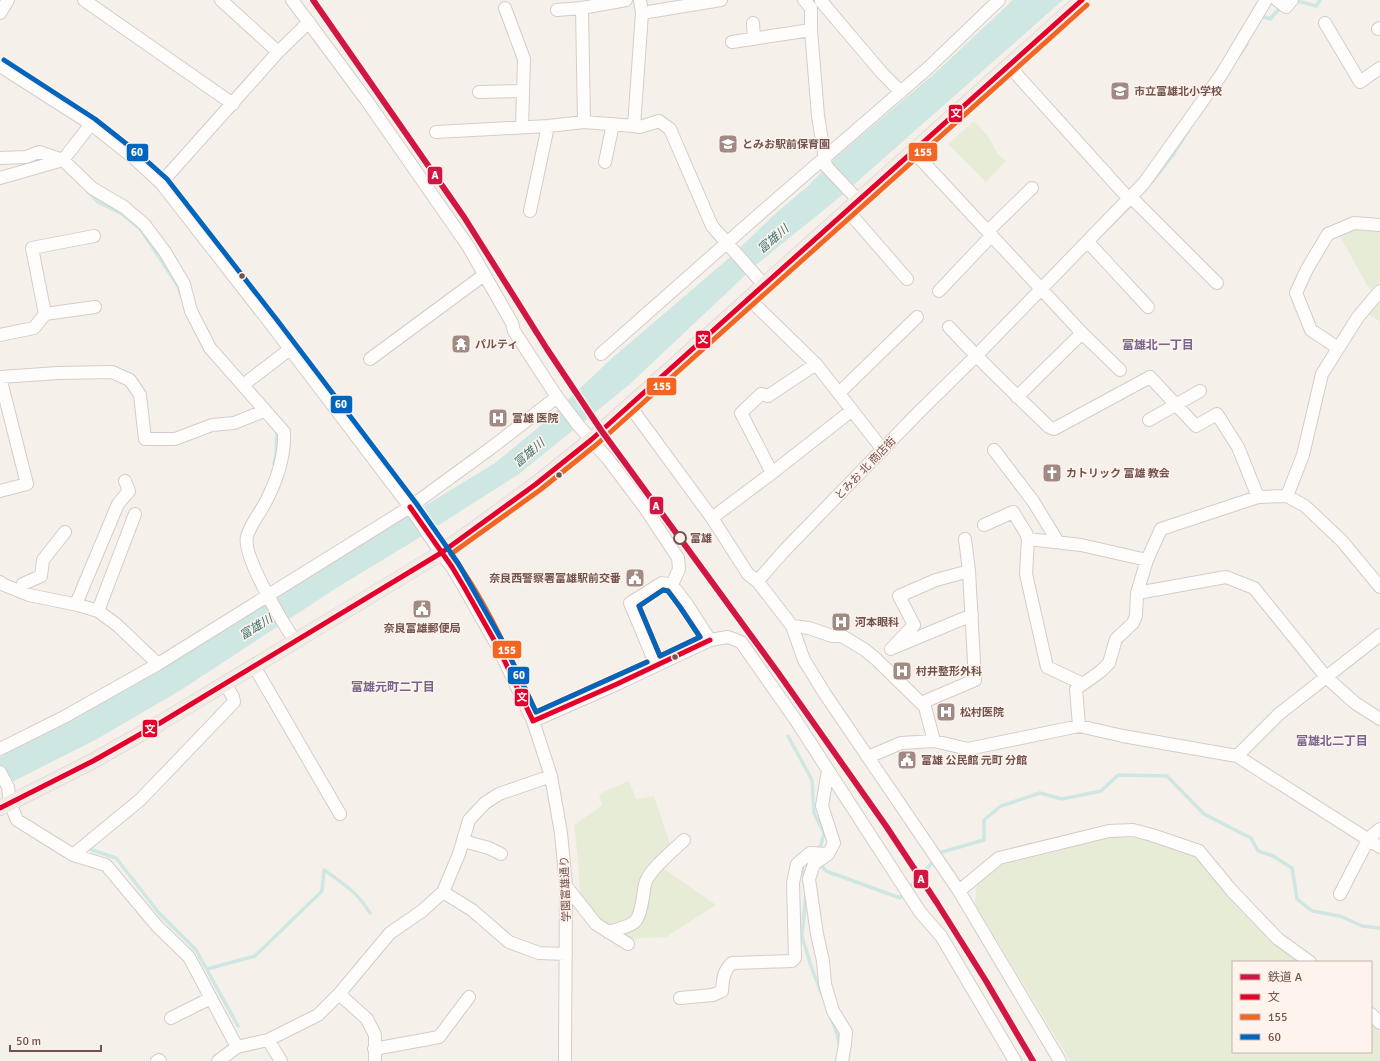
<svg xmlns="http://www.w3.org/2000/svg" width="1380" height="1061" font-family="Signika,'Noto Sans JP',sans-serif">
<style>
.green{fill:#e7ecd7}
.water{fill:#cee7e3}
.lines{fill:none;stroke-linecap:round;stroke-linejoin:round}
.stream{stroke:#cee7e3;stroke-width:3.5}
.minor-casing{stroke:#d5ccc8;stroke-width:14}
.major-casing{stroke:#d8cdca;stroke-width:16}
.minor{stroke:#fefdfc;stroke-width:12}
.major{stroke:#f2ebe6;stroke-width:15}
.bus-1-casing{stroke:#fef3ed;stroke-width:8}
.bus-2-casing{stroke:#fef3ed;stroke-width:8}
.bus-3-casing{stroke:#fef3ed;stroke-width:8}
.bus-1{stroke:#e4002b;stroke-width:5}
.bus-2{stroke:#f26522;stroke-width:5}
.bus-3{stroke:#0065bd;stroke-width:5}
.rail-1-casing{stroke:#fef3ed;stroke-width:9}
.rail-1{stroke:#d21644;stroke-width:6}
.bus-dot{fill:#73524d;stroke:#fef3ed;stroke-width:1.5}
.stop-dot{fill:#fef3ed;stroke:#73524d;stroke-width:2}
.labels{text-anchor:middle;stroke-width:3;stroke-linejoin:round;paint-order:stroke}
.poi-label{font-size:11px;font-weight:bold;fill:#73524d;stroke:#fef3ed;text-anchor:start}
.street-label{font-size:11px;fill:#73524d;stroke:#fef3ed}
.stop-label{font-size:11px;font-weight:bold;fill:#73524d;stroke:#fef3ed;text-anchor:start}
.water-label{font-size:12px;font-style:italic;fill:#427774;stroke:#fef3ed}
.neighbourhood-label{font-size:12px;font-weight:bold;fill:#78658f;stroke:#fef3ed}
.line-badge{stroke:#fef3ed;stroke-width:1.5}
.badge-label{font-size:11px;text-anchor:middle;font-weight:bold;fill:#fff}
</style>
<rect width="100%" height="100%" fill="#f6f0eb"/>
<!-- green -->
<path class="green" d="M974 121 989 137 997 153 1006 161 986 182 948 144Z
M1355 228 1380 230V281L1370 290 1339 235Z
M1380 302V322L1369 314Z
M629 781 636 799 654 796 671 847 656 863 716 905 666 937 630 939 594 916 580 895 578 860 574 825 602 805 599 794Z
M1110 836 1150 840 1184 849 1195 856 1237 905 1287 950 1302 962H1233V1052H1371V1018L1380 1027V1061H1070L975 904 977 883 1008 860Z"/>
<!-- water -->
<path class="water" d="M1013 0H1063L841 196 756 265 630 384 519 474 409 544 338 587 181 690 97 739 0 788V757L173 662 264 604 495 463 539 427 611 359 728 259 774 215 808 186 835 158 935 73Z"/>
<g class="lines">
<!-- stream -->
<path class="stream" d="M1298 1 1316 6 1320 0
M1260 19 1262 16 1270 19 1280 8
M1238 57 1247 44
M1152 182 1173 155 1188 131
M89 192 98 202 122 214 141 230 178 286 181 295
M1098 238 1133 203
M274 464 276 455 277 431
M788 736 812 780 814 813 824 833 821 845 815 851
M92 850 116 858 159 913 196 950 238 1026
M802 863 804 881
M819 863 826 871 900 898 904 893
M908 889 942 852 984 840V820L1001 806 1040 793 1062 799 1101 791 1118 775 1167 776 1204 814 1251 838 1258 851 1273 856 1292 868 1297 899 1312 911 1340 916 1362 926 1380 928
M806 893 802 936 811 966 822 995
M207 969 255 956 322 891 324 870C343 883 358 893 370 913
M831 1018 837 1034 840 1048"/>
<!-- minor casing -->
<g class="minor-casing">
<path id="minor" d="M84 0 233 104
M221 0 278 52
M292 0 367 101 468 246 512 323 514 331 557 397 579 426 608 459 645 508 678 558 679 569 672 585
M640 0 642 13
M804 0 811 8V30L818 116 826 166 858 200
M1277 0 1286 7 1292 0
M821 1 882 73 901 92
M505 8 524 59 522 127
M582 8 584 122
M557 10 582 8 626 0
M0 13 8 0
M753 23 754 39
M1325 23 1360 82 1380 68
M1378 29 1380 28
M732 42 811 30
M0 66 91 124 134 158 161 183 271 324 410 507 441 553 452 567 464 587 498 647 533 721 551 776 561 833 566 886 565 1061
M1009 66 1129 199
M479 92 523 91
M634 126 642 13 721 0
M436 132 548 126 584 122 634 126 640 127 659 121 670 129 712 226 764 285
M913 151 1082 333 1120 370
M0 158 26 157 39 152 63 160 92 188 124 207 144 224 165 252 184 284 191 311 210 348 284 432C285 457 276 483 264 505 259 514 249 527 247 537 242 556 283 623 295 641
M605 162 613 124
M0 178 63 160 91 124
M161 183 278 52 309 22
M1131 197 1217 283
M847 210 907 279
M530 211 548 126
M988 231 1032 188
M1088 242 1148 307
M939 291 992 235
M749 299 816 364 883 450
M45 314 95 307
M949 327C981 362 1015 394 1049 427L1054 429 1150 377 1196 426 1217 414 1238 447 1258 497
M0 335 34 328 45 314 32 248 94 236
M1338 348 1311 330 1296 293 1307 269 1328 234 1354 223 1380 225
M601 354 755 218 928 68 999 0
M370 359 484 275
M0 377 58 373 112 372 130 380 140 395 145 439H175L212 425 234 423 264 411
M0 377 27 484 0 491
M243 385 290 349
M839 393 917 317
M1017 397 1082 333
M629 405 712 518 748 574 758 582 792 626 804 660 825 694 959 891 1060 1061
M1149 420 1200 391
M994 450 1033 501 1058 542
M772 473 741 413 761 394 768 396 816 364
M1287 496 1303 455 1322 374 1358 317 1380 291
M712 518 772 473 851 411
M984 525 1013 512 1026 533 1028 539 1026 574 1047 667 1083 684
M1028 539 1081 545 1147 560
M0 582 2 584 29 595 78 605 98 611 117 625 158 664
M758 582 762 576 783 552 919 412 976 356 1144 183 1221 75 1266 0
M21 592 23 584 41 576 43 560 65 532
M1137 593 1226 577 1254 588 1326 677 1355 703 1380 719
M76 604 118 504 129 491 125 481
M98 611 135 514
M792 626 809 628 832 636H842L865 650 876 659 925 707 934 741
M895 647 972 615
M891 649 914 625 899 596 936 580 969 571
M656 665 630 603 662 583 672 585 686 603 710 640
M254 666 340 814
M921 703 975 680 969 571 965 539
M533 721 617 684 710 640 728 637 741 642 795 719 920 912 941 936 1015 1061
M1079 726 1076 689 1101 671 1109 663 1116 639 1133 623 1136 616 1137 593 1147 560 1161 529 1258 497 1287 496 1305 506 1342 541 1380 587
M0 749 64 717 158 664 410 507 491 448 557 397
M1237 756 1279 714 1380 635
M868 757 901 743 934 741 968 749 1079 726 1123 736 1237 756 1380 847
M828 770 822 806 834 843 828 854 814 864 809 879 817 934 823 961 825 984 833 1011 846 1032 845 1044 842 1061
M0 772 8 787 10 803 17 820 73 855 106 865 157 926 189 957 237 1047
M463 841 489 848 501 854
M73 855 140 800 234 702 233 697 225 683
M566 886 596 924 628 944
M959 891 999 858 1109 831 1133 830 1152 835 1199 851 1232 891 1278 939 1310 962
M443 892 472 910 509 942 539 953 566 954
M1340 894 1369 838 1380 829
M608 932C636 923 638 927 643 897 644 892 644 886 646 881 652 867 673 851 684 840
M339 994 367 1019 375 1035V1061
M680 998 713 995 722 991C723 978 723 972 732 963L792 961 795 958 793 883 797 864 810 853 828 854
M1371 1014 1380 1023
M171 1018 211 998
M268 1040 281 1061
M374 1049 439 1037 469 997
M157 1061 159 1060 160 1061
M218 1061 237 1047 268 1040 318 1015 339 994 390 933 422 911 443 892 459 854 469 820 485 803 499 794 551 776"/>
</g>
<!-- major casing -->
<g class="major-casing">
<path id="major" d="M0 808 93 761 160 723 441 553 536 484 591 440 1082 0"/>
</g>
<!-- minor -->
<use href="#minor" class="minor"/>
<!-- major -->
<use href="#major" class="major"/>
<!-- bus-1 casing -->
<g class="bus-1-casing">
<path id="bus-1" d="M410 507 452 567 464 587 498 647 533 721 617 684 710 640
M0 808 93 761 160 723 441 553 536 484 591 440 1082 0"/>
</g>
<!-- bus-2 casing -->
<g class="bus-2-casing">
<path id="bus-2" d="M663 590 668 591 680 607 700 637 660 656 639 606Z
M647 662 536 712C511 659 487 602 451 554L540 490 596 445 1087 5"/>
</g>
<!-- bus-3 casing -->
<g class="bus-3-casing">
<path id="bus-3" d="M4 60 95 119 138 153 167 179 277 320 416 503 458 563 504 644 536 712 647 662
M663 590 668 591 680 607 700 637 660 656 639 606Z"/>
</g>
<!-- bus-1 -->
<use href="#bus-1" class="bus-1"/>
<!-- bus-2 -->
<use href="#bus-2" class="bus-2"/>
<!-- bus-3 -->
<use href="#bus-3" class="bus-3"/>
<!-- rail-1 casing -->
<g class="rail-1-casing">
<path id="rail-1" d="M313 0 464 217 547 349 601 430 779 674 886 826 937 903 986 981 1033 1061"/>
</g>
<!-- rail-1 -->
<use href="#rail-1" class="rail-1"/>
</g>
<!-- icons -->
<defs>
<g id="school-square" transform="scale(1)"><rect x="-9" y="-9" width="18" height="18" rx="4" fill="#a18984" stroke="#fef3ed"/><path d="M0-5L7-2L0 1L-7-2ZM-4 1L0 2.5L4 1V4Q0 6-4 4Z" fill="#fff"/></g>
<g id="temple-square" transform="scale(1)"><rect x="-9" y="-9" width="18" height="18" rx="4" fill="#a18984" stroke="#fef3ed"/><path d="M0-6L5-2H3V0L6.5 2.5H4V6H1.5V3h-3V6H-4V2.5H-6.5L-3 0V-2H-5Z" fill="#fff"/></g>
<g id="hospital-square" transform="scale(1)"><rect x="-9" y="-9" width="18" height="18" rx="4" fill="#a18984" stroke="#fef3ed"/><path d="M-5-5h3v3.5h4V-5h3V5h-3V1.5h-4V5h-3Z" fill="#fff"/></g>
<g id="church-square" transform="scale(1)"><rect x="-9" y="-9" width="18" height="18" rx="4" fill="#a18984" stroke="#fef3ed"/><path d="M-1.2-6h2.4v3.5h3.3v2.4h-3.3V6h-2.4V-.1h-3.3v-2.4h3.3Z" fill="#fff"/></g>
<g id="civic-square" transform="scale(1)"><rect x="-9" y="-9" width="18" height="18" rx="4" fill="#a18984" stroke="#fef3ed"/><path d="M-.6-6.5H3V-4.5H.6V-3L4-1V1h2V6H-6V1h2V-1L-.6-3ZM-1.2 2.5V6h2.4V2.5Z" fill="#fff"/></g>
</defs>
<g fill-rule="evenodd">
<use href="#school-square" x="1120" y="91"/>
<use href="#school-square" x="728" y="144"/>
<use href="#temple-square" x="461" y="344"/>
<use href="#hospital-square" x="498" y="418"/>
<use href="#church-square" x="1052" y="473"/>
<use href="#civic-square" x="635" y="578"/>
<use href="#civic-square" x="422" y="609"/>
<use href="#hospital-square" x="841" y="622"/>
<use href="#hospital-square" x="902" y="671"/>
<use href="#hospital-square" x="946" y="712"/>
<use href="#civic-square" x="907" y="760"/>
</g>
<!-- markers -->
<g class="bus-dot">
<circle cx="242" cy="276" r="3.5"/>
<circle cx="559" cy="475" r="3.5"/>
<circle cx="675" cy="657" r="3.5"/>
</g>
<circle class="stop-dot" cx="680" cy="538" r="6"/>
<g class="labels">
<!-- poi labels -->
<g class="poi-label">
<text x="1134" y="95">市立富雄北小学校</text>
<text x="742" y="148">とみお駅前保育園</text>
<text x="475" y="348">パルティ</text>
<text x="512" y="422">富雄 医院</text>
<text x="1066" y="477">カトリック 富雄 教会</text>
<text x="621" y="582" text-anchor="end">奈良西警察署富雄駅前交番</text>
<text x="855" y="626">河本眼科</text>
<text x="422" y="632" text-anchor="middle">奈良富雄郵便局</text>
<text x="916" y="675">村井整形外科</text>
<text x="960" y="716">松村医院</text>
<text x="921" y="764">富雄 公民館 元町 分館</text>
</g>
<!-- street labels -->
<g class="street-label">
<text transform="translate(865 468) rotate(-46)" y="4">とみお 北 商店街</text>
<text transform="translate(565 889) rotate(-92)" y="4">学園富雄通り</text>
</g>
<!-- stop labels -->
<g class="stop-label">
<text x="690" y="542">富雄</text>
</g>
<!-- water labels -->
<g class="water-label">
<text transform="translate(773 239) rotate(-41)" y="4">富雄川</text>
<text transform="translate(529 453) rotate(-41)" y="4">富雄川</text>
<text transform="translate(256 627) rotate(-32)" y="4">富雄川</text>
</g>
<!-- neighbourhood labels -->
<g class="neighbourhood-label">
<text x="1158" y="349">富雄北一丁目</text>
<text x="393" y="691">富雄元町二丁目</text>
<text x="1332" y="745">富雄北二丁目</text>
</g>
</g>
<g class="line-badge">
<rect x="948" y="104" width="15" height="19" rx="4" fill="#e4002b"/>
<rect x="908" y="142" width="30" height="20" rx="4" fill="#f26522"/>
<rect x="126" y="143" width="23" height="19" rx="4" fill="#0065bd"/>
<rect x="427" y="166" width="16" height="19" rx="4" fill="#d21644"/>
<rect x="695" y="330" width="16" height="19" rx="4" fill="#e4002b"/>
<rect x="646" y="377" width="31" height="19" rx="4" fill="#f26522"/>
<rect x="330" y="395" width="23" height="19" rx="4" fill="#0065bd"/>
<rect x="649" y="496" width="15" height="19" rx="4" fill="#d21644"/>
<rect x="492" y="640" width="30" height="19" rx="4" fill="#f26522"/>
<rect x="507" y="666" width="23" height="19" rx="4" fill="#0065bd"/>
<rect x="514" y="688" width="15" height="19" rx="4" fill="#e4002b"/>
<rect x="142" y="719" width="16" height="19" rx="4" fill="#e4002b"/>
<rect x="913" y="869" width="16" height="20" rx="4" fill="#d21644"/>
</g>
<g class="badge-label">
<text x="956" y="117">文</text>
<text x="923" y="156">155</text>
<text x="137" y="156">60</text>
<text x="435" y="179">A</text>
<text x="703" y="343">文</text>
<text x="662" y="390">155</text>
<text x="341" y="408">60</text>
<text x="656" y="510">A</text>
<text x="507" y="654">155</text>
<text x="519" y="679">60</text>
<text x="522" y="701">文</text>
<text x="150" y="733">文</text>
<text x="921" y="883">A</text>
</g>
<!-- legend -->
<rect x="1232" y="961" width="140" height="92" fill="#fef3ed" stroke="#c6b3ad"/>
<rect x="1240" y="974" width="20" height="6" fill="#d21644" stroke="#c6b3ad"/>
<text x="1268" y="981" font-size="12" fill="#73524d">鉄道 A</text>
<rect x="1240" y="994" width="20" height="6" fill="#e4002b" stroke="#c6b3ad"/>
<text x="1268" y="1001" font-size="12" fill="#73524d">文</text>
<rect x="1240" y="1014" width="20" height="6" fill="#f26522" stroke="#c6b3ad"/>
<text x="1268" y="1021" font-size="12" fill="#73524d">155</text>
<rect x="1240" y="1034" width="20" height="6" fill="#0065bd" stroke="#c6b3ad"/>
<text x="1268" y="1041" font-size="12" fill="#73524d">60</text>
<!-- scale -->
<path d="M10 1045v6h91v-6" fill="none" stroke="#73524d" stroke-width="2"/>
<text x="16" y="1045" font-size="12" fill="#73524d" stroke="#fef3ed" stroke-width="3" paint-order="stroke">50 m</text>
</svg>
